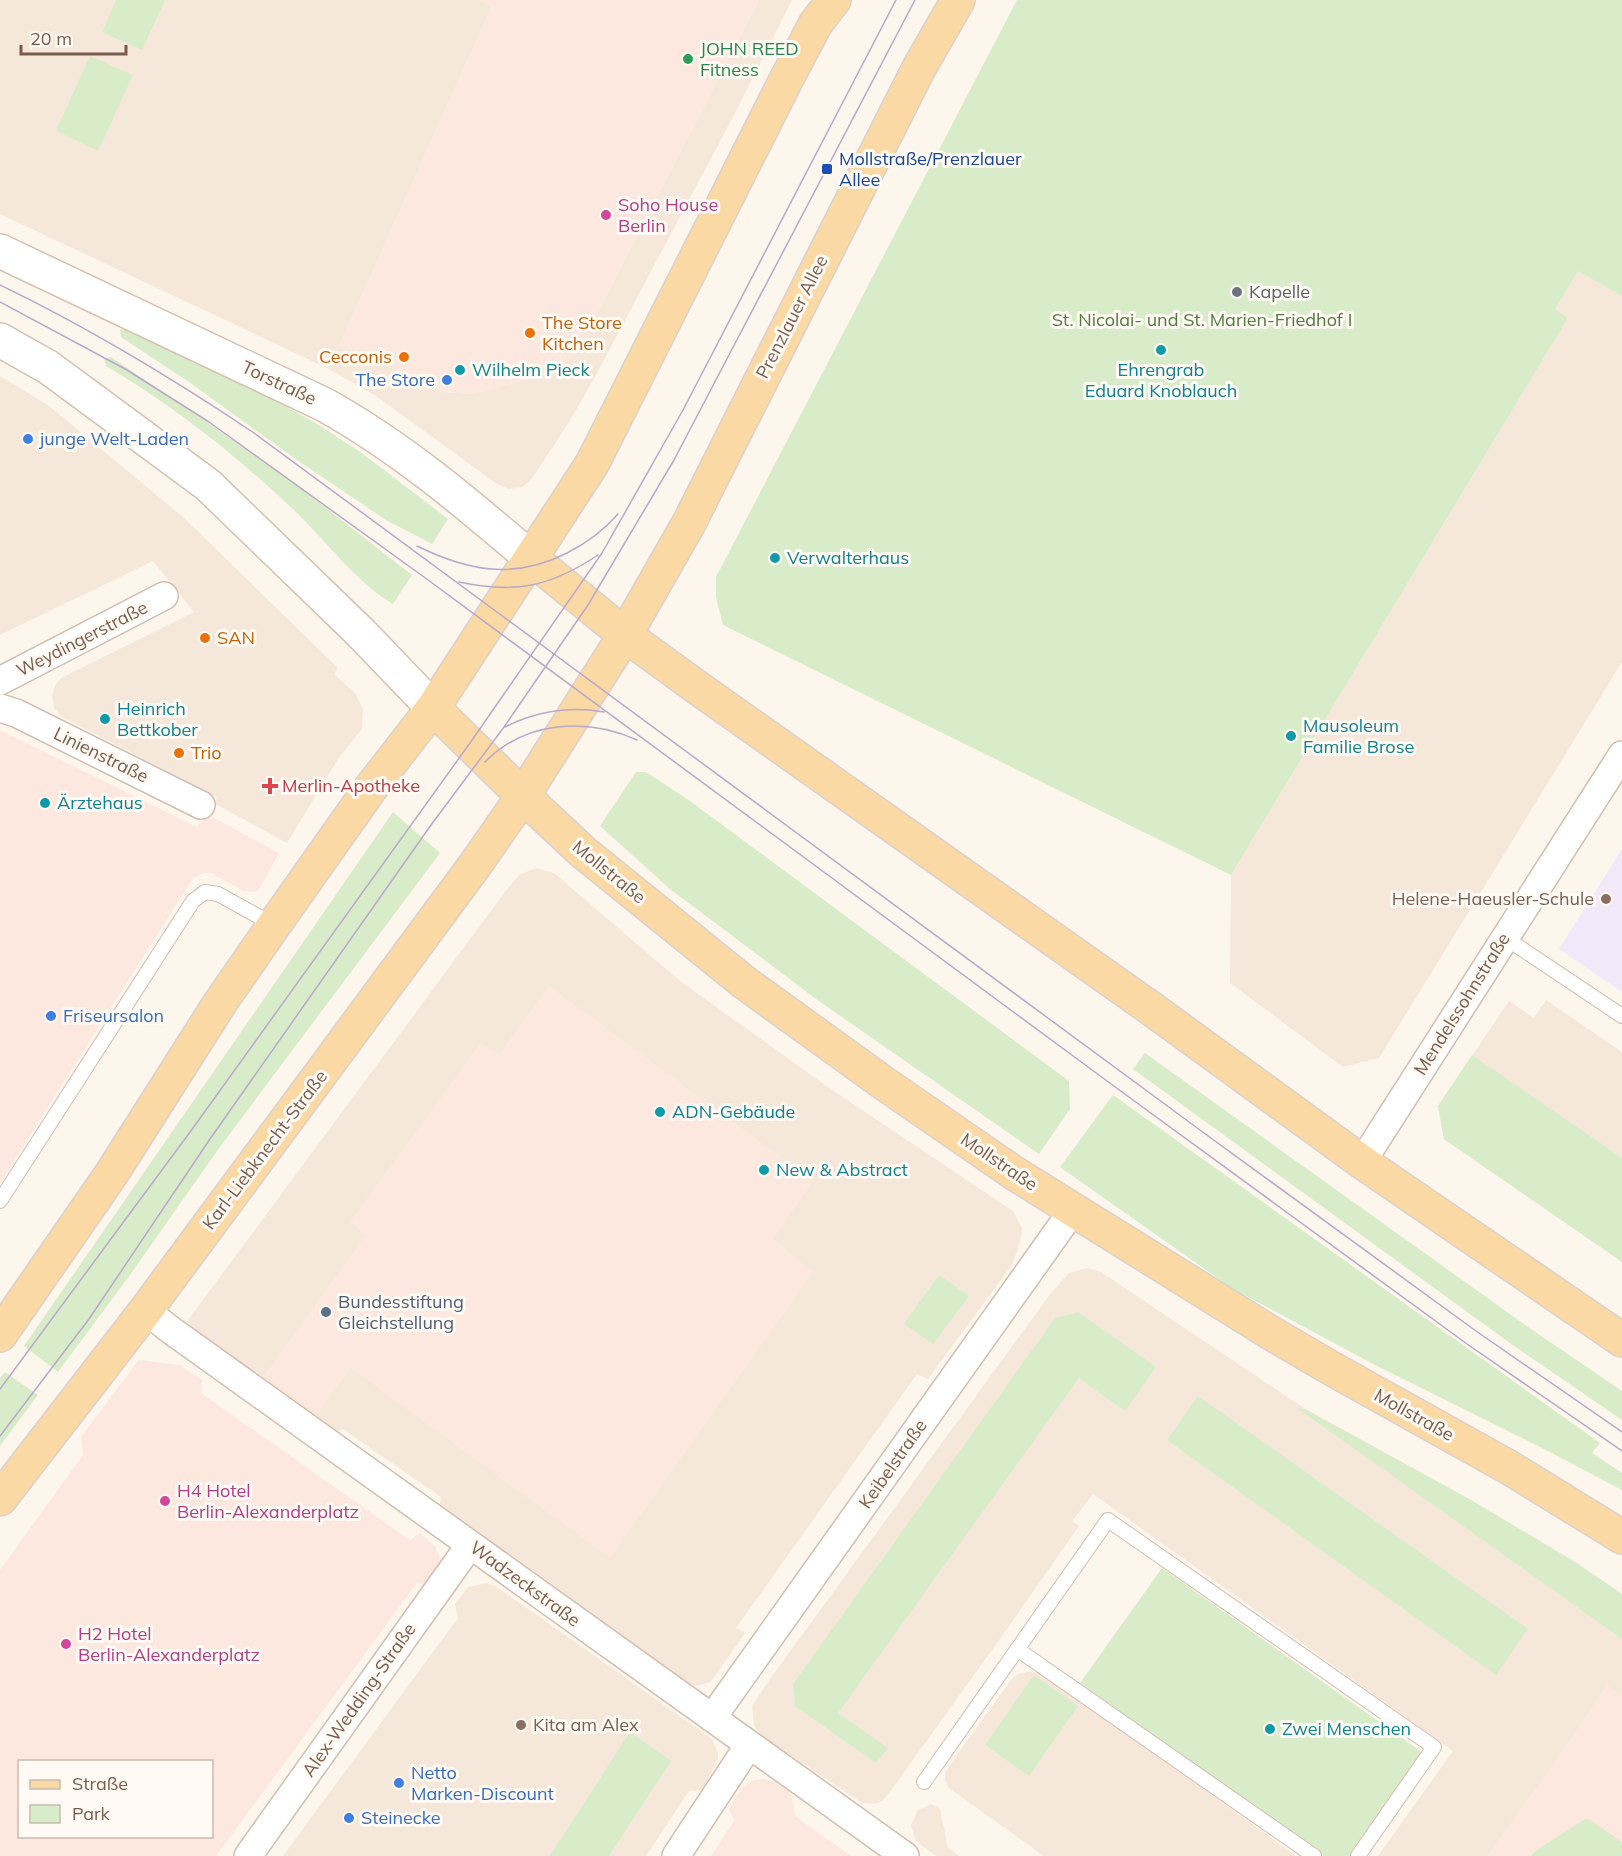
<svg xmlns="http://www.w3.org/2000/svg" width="1622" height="1856" font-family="Mulish,sans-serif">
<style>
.residential{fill:#f5e8da}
.commercial{fill:#fde8e0;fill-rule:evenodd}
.education{fill:#f3e8fa}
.green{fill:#d8ecc9}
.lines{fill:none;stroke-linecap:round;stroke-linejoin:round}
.service-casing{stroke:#d1beb0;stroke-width:16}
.minor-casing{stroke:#d1beb0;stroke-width:30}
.secondary-casing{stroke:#d6c0b0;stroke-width:36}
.primary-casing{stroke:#dad1cd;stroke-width:36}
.service{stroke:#fff;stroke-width:14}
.minor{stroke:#fff;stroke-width:27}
.secondary{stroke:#fff;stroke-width:33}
.primary{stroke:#fbd9a5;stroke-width:33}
.tram{stroke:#b9a8c9;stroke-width:1.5}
.leisure-dot{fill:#2e9e5b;stroke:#fffaf3;stroke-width:2}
.transit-dot{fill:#1a4fb4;stroke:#fffaf3;stroke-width:2}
.hotel-dot{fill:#d1479c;stroke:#fffaf3;stroke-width:2}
.worship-dot{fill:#6b7280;stroke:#fffaf3;stroke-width:2}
.food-dot{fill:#e8710a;stroke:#fffaf3;stroke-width:2}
.culture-dot{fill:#0f9aa8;stroke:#fffaf3;stroke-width:2}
.shop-dot{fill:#3f7fe0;stroke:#fffaf3;stroke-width:2}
.health-dot{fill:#e0444e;stroke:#fffaf3;stroke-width:2}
.education-dot{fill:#8d6e63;stroke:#fffaf3;stroke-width:2}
.service-dot{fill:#5c6f8a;stroke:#fffaf3;stroke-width:2}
.labels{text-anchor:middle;stroke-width:6;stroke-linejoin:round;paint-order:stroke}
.leisure-label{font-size:18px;fill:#27864d;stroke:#fffaf3;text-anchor:start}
.transit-label{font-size:18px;fill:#164399;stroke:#fffaf3;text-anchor:start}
.hotel-label{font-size:18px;fill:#b23c85;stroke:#fffaf3;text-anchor:start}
.worship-label{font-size:18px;fill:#5b616d;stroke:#fffaf3;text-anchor:start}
.street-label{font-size:18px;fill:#7a5c4d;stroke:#fffaf3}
.park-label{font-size:18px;fill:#537a41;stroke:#fffaf3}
.food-label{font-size:18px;fill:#c56008;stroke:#fffaf3;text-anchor:start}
.culture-label{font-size:18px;fill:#0d838f;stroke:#fffaf3;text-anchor:start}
.shop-label{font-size:18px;fill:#366cbe;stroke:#fffaf3;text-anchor:start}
.health-label{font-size:18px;fill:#be3a42;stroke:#fffaf3;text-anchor:start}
.education-label{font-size:18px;fill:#785e54;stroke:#fffaf3;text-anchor:end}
.service-label{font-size:18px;fill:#4e5e75;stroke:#fffaf3;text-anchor:start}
</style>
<rect width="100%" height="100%" fill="#fdf6ec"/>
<!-- residential -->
<path class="residential" d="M0 0H480L492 6 340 344 443 392 473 394 557 371 577 352 759 0H792L733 117 597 373 569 422 531 480 522 487 509 489 497 484 376 396 329 369 0 214Z
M1578 270 1622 296V662L1379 1058 1343 1067 1230 983 1231 875 1568 318 1555 309Z
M0 376 48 405 183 517 338 668 334 674 356 694 363 710 362 729 338 759 287 843 214 803 217 797 62 717 54 708 52 695 56 684 61 678 194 612 153 561 0 635Z
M536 868 554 873 680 981 825 1085 1013 1211 1022 1228 1020 1243 1012 1265 928 1379 917 1374 736 1628 745 1633 715 1676 710 1682 697 1686 689 1684 439 1510 441 1497 343 1429 332 1434 197 1338 188 1320 505 892 519 875Z
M1546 1000 1622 1052V1262L1444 1139 1438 1106 1509 1001 1534 1018Z
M1088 1268 1101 1272 1307 1410 1471 1500 1575 1562 1622 1594V1856H1378L1453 1751 1093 1494 1072 1521 1079 1526 1002 1636 892 1789 883 1800 875 1804 862 1803 762 1736 754 1726 752 1706 770 1679 1051 1293 1069 1273Z
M487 1583 495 1586 534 1613 712 1739 718 1753V1760L702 1790 689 1791 646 1856H283L458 1618 455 1604 468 1587Z
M1031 1671 1046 1675 1296 1856H1044L949 1788 945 1780V1773L953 1760 1011 1680 1018 1674Z
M931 1804 940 1809 948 1848 959 1856H936L916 1841 911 1826 917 1811Z"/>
<!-- commercial -->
<path class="commercial" d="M480 0H759L577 352 557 371 473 394 443 392 340 344 492 6Z
M0 730 197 827 207 814 279 853 258 891 254 892 244 891 211 873H205L193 878 0 1183Z
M549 986 813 1181 773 1239 813 1272 610 1558 351 1368 317 1414 264 1376 366 1235 350 1222 481 1043 499 1055Z
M139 1360 180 1365 202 1380 201 1393 410 1540 420 1533 435 1546 439 1555V1565L427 1586 417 1583 216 1856H0V1570L83 1455 81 1437ZM20 1762H212V1836H20Z
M1607 1685 1622 1695V1856H1487L1560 1755Z
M764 1779 774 1781 791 1793 795 1816 851 1856H711L734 1821 729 1808 744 1785 755 1780Z"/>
<!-- education -->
<path class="education" d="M1622 849V992L1559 949Z"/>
<!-- green -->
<path class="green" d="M116 0H165L142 50 102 32Z
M1017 0H1622V296L1578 271 1555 309 1568 318 1231 875 723 625 716 597V577Z
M90 56 133 75 98 151 56 131Z
M124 328 269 397 319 425 363 454 448 519 432 544 386 520 297 460 189 382 121 337 120 330Z
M111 357 280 472 412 575 393 604C358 584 324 539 294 510 234 454 177 408 106 366L104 359Z
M636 772H646L690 801 1069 1081 1070 1109 1039 1154 816 999 670 889 600 826Z
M393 812 440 853 217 1151 130 1275 58 1372 24 1346Z
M1145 1053 1528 1327 1622 1391V1420L1514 1346 1133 1069Z
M1472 1055 1622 1158V1262L1444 1139 1438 1106Z
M1113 1095 1600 1443 1592 1453 1622 1473V1490L1544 1449 1377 1366 1233 1289 1060 1167Z
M939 1275 969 1296 933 1344 904 1324Z
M1078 1312 1156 1367 1125 1411 1079 1378 838 1713 888 1748 876 1763 795 1706 793 1684 1055 1318Z
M5 1372 38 1395 0 1446V1378Z
M1198 1396 1528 1629 1496 1675 1167 1440Z
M1297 1408 1307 1410 1471 1500 1575 1562 1622 1594V1639Z
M1162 1568 1423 1753 1350 1856H1324L1080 1683Z
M1034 1675 1078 1706 1029 1776 985 1745Z
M630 1732 671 1761 609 1856H550Z
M1585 1819 1590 1820 1622 1842V1856H1531L1534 1852Z"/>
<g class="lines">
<!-- service casing -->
<g class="service-casing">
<path id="service" d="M1504 937 1622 1016
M0 1201 193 901 205 892 218 894 274 925
M1017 1649 1314 1856
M924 1782 1108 1520 1434 1747 1358 1856"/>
</g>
<!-- minor casing -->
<g class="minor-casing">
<path id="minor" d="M0 681 164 596
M0 708 16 713 201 805
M1362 1162 1622 755
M146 1310 168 1328 905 1856
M712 1718 1073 1210
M248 1856 470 1545
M676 1856 749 1745"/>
</g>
<!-- secondary casing -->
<g class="secondary-casing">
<path id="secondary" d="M0 251 325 405C402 448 465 502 532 559
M0 340 48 367 208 485 361 633 433 708"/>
</g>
<!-- primary casing -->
<g class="primary-casing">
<path id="primary" d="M532 559 625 635 698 688 1156 1012 1362 1162 1622 1340
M433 708 523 796 583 852 745 983 885 1084 1014 1173 1271 1333 1329 1367 1510 1468 1622 1537
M0 1335 112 1173 220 1003 274 925 370 789 433 708 592 464 787 78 816 23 834 0
M0 1499 146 1310 475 865 523 796 625 635 689 523 919 68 958 0"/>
</g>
<!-- service -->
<use href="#service" class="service"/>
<!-- minor -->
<use href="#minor" class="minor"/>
<!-- secondary -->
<use href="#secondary" class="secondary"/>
<!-- primary -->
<use href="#primary" class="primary"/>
<!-- tram -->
<path class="tram" d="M0 285C89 328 172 378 254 433L1204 1133 1476 1331 1622 1432
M0 302 127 370 209 422 424 577 1107 1081 1467 1344 1622 1451
M417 546C468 571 514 580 567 553 587 543 603 531 618 514
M459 582C515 594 550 587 598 555
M505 727C537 711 569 706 604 712
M485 762C525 721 587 717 637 740
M0 1389 193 1128 470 743 602 553 683 410 896 0
M0 1436 89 1319 210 1139 431 825 504 727 588 605 674 460 915 0"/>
</g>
<!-- markers -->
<circle class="leisure-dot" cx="688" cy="59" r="6"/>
<rect class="transit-dot" x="821" y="163" width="12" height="12" rx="3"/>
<g class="hotel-dot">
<circle cx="606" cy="215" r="6"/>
<circle cx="165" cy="1501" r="6"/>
<circle cx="66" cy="1644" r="6"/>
</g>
<circle class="worship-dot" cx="1237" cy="292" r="6"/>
<g class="food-dot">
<circle cx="530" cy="333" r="6"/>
<circle cx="404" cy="357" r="6"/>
<circle cx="205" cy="638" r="6"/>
<circle cx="179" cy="753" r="6"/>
</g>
<g class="culture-dot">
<circle cx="1161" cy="350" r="6"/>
<circle cx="460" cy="370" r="6"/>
<circle cx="775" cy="558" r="6"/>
<circle cx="105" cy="719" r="6"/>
<circle cx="1291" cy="736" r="6"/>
<circle cx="45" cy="803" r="6"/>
<circle cx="660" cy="1112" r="6"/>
<circle cx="764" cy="1170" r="6"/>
<circle cx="1270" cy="1729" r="6"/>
</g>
<g class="shop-dot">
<circle cx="447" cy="380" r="6"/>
<circle cx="28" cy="439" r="6"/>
<circle cx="51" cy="1016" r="6"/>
<circle cx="399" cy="1783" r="6"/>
<circle cx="349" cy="1818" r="6"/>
</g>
<path class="health-dot" d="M267 777h6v6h6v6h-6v6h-6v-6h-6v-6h6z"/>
<g class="education-dot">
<circle cx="1606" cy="899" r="6"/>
<circle cx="521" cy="1725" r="6"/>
</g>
<circle class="service-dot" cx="326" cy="1312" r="6"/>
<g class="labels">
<!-- leisure labels -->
<g class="leisure-label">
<text x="700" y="55">JOHN REED<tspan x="700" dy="21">Fitness</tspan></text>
</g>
<!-- transit labels -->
<g class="transit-label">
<text x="839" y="165">Mollstraße/Prenzlauer<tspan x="839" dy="21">Allee</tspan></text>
</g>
<!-- hotel labels -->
<g class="hotel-label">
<text x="618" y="211">Soho House<tspan x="618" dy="21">Berlin</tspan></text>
<text x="177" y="1497">H4 Hotel<tspan x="177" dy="21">Berlin-Alexanderplatz</tspan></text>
<text x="78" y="1640">H2 Hotel<tspan x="78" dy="21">Berlin-Alexanderplatz</tspan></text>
</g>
<!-- worship labels -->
<g class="worship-label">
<text x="1249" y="298">Kapelle</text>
</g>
<!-- street labels -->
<g class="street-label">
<text transform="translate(792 317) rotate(-63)" y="6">Prenzlauer Allee</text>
<text transform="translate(279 383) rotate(25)" y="6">Torstraße</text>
<text transform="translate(82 639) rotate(-27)" y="6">Weydingerstraße</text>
<text transform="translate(101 755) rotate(26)" y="6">Linienstraße</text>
<text transform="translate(609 872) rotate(39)" y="6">Mollstraße</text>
<text transform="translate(1462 1004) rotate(-58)" y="6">Mendelssohnstraße</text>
<text transform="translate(265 1150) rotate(-53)" y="6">Karl-Liebknecht-Straße</text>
<text transform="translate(999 1162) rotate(34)" y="6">Mollstraße</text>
<text transform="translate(1414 1415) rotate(29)" y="6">Mollstraße</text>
<text transform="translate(893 1464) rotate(-55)" y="6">Keibelstraße</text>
<text transform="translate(525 1584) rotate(36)" y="6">Wadzeckstraße</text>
<text transform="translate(359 1700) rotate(-55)" y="6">Alex-Wedding-Straße</text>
</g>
<!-- park labels -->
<g class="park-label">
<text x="1202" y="326">St. Nicolai- und St. Marien-Friedhof I</text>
</g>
<!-- food labels -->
<g class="food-label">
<text x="542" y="329">The Store<tspan x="542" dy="21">Kitchen</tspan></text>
<text x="392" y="363" text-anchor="end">Cecconis</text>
<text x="217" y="644">SAN</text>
<text x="191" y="759">Trio</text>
</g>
<!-- culture labels -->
<g class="culture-label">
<text x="472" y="376">Wilhelm Pieck</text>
<text x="1161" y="376" text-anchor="middle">Ehrengrab<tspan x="1161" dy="21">Eduard Knoblauch</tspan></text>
<text x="787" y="564">Verwalterhaus</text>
<text x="117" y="715">Heinrich<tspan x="117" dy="21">Bettkober</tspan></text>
<text x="1303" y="732">Mausoleum<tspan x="1303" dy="21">Familie Brose</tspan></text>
<text x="57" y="809">Ärztehaus</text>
<text x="672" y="1118">ADN-Gebäude</text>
<text x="776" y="1176">New &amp; Abstract</text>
<text x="1282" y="1735">Zwei Menschen</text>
</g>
<!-- shop labels -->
<g class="shop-label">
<text x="435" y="386" text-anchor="end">The Store</text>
<text x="40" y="445">junge Welt-Laden</text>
<text x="63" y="1022">Friseursalon</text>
<text x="411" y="1779">Netto<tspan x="411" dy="21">Marken-Discount</tspan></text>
<text x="361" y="1824">Steinecke</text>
</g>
<!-- health labels -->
<g class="health-label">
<text x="282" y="792">Merlin-Apotheke</text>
</g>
<!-- education labels -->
<g class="education-label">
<text x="1594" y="905">Helene-Haeusler-Schule</text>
<text x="533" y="1731" text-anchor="start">Kita am Alex</text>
</g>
<!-- service labels -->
<g class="service-label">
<text x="338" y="1308">Bundesstiftung<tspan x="338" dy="21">Gleichstellung</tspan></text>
</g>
</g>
<!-- legend -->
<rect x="18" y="1760" width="195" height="78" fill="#fffaf3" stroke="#cabbb1" stroke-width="1.5"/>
<rect x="30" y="1780" width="30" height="9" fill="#fbd9a5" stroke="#cabbb1" stroke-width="1.5"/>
<text x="72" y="1790" font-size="18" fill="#7a5c4d">Straße</text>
<rect x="30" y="1805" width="30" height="18" fill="#d8ecc9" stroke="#cabbb1" stroke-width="1.5"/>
<text x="72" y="1820" font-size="18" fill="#7a5c4d">Park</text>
<!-- scale -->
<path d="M21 45v9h105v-9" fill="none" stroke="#7a5c4d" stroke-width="3"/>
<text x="30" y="45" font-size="18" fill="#7a5c4d" stroke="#fffaf3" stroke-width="4.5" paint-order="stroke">20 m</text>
</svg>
